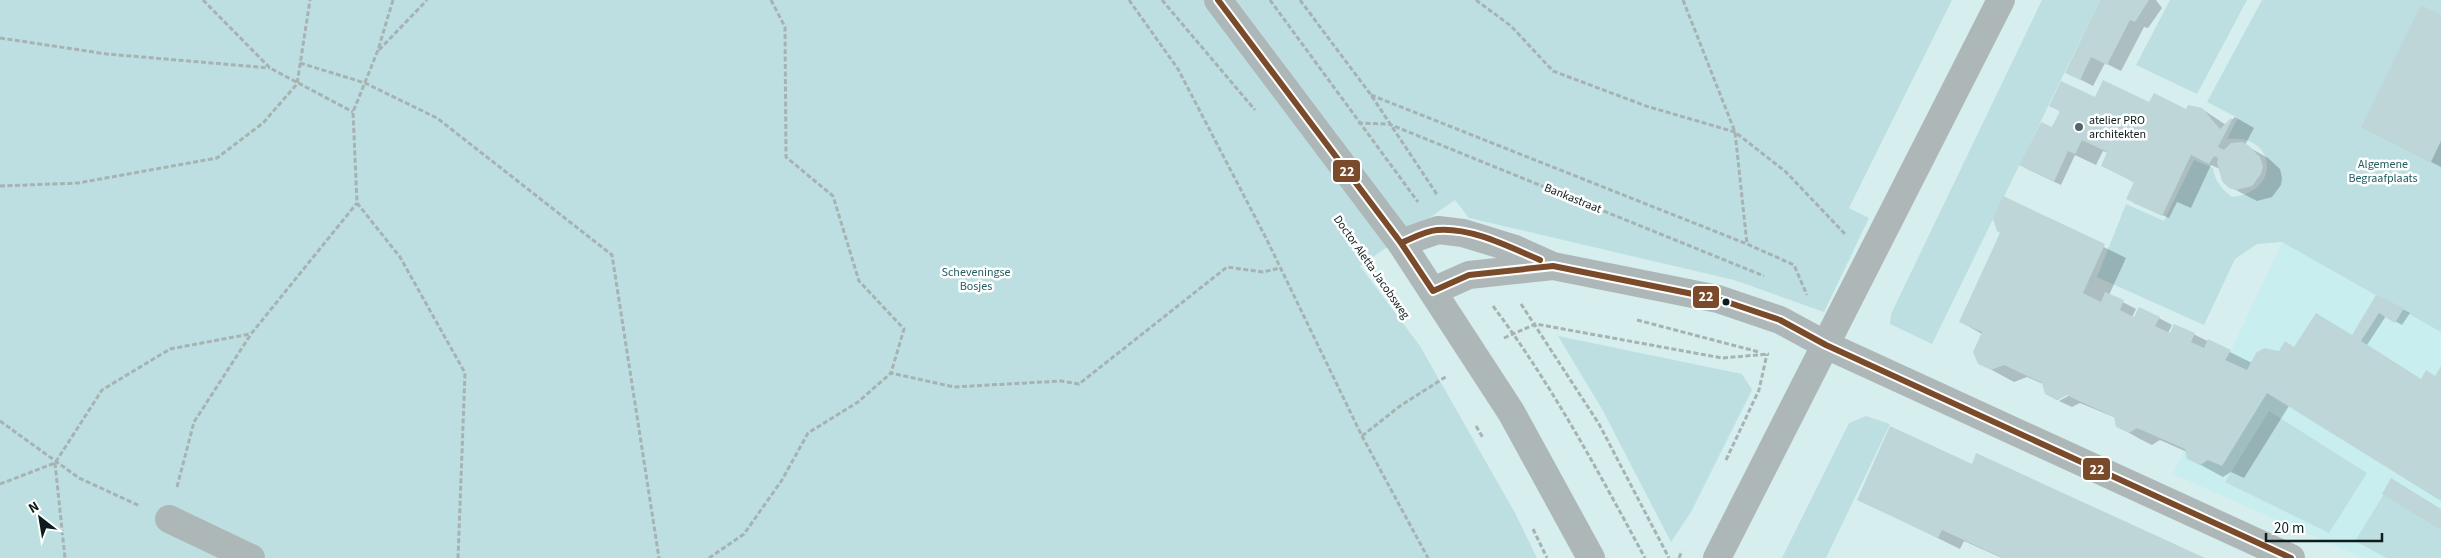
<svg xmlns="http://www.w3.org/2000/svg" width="2441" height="558" font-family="'Source Sans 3',sans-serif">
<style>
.built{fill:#c8eef0}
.green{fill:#bddfe1}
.shadow{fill:#0003}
.building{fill:#bed6d8}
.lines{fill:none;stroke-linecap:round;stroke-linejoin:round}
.path{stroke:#a7b2b3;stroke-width:3;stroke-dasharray:5 2.5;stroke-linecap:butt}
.minor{stroke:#aeb7b8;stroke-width:28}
.bus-1-casing{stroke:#fff;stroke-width:10}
.bus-1{stroke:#7a4b2a;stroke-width:6}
.poi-dot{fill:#546667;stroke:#fff;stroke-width:2}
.bus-dot{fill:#0d1d1e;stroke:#fff;stroke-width:2}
.labels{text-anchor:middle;stroke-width:5;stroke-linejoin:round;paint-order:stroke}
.poi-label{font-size:12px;fill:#0d1d1e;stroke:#fff;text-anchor:start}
.park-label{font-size:12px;fill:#1f5d61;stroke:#fff}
.street-label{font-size:12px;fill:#0d1d1e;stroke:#fff}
.line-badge{stroke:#fff;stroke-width:2}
.badge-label{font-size:14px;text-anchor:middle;font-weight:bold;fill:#fff}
</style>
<rect width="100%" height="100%" fill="#d7eeef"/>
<!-- built -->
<path class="built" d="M2282 242 2441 266V558H2363L2173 474Z"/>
<!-- green -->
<path class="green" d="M0 0H1952L1849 208 1869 218 1824 312 1734 280 1469 218 1455 200 1360 266 1420 346 1515 513 1537 558H0Z
M2042 0H2100L1932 344 1890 324 1891 314Z
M2170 0H2247L2197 94 2136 65Z
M2262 0H2441V332L2282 242 2257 244 2235 259 2204 325 2097 277 2126 204 2164 221 2194 160 2213 168C2215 182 2222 189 2232 197 2282 192 2277 133 2227 139L2238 118 2207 102Z
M1558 336 1742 374 1752 390 1691 512 1671 542 1602 409Z
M2269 411 2367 473 2329 533 2225 482Z
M1866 416 1890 424 1826 558H1782L1849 423Z
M2392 481 2441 510V558H2387L2355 541Z"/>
<!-- shadow -->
<path class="shadow" d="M2102 0H2156L2162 8 2148 28 2144 27 2121 71 2105 63 2093 86 2066 72Z
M2441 16V167L2362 127Z
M2096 99 2150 104 2187 110 2202 109 2226 125 2235 117 2254 128 2245 145 2268 158 2280 169 2282 178 2281 185 2272 197 2257 201 2230 187 2220 169 2211 165 2191 208 2177 202 2169 218 2134 203 2135 183 2103 165 2108 153 2103 151 2096 165 2075 155 2061 185 2027 169 2061 112 2050 105Z
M2003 197 2126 258 2109 295 2136 309 2132 317 2159 318 2172 325 2168 333 2170 334 2175 325 2252 363 2279 352 2353 336 2377 297 2410 313 2402 325 2386 316 2367 345 2422 380 2436 377 2441 370V500L2289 406 2244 478 2231 472 2223 477 2188 458 2187 452 2160 440 2152 445 2140 439 2117 426 2116 418 2080 403 2072 407 2059 401 2072 394 2071 392 2057 400 2046 394 2043 384 2027 377 2014 382 1979 363 1982 334 1961 322 2001 232Z
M1973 466 2203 558H2002L1964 541 1960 549 1858 499Z"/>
<!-- building -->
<path class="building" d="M2100 0H2149L2135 22 2130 20 2107 65 2091 57 2080 80 2065 73Z
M2421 5 2441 15V141L2431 162 2361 127Z
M2103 80 2149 102 2154 93 2186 109 2188 105 2202 108 2220 129 2231 118 2232 120 2218 147 2224 150 2231 143 2242 142 2248 145 2260 157 2263 166 2261 174 2252 186 2236 190 2229 188 2222 181 2217 163 2218 158 2214 156 2209 164 2191 155 2162 216 2126 199 2134 182 2101 166 2107 152 2082 140 2075 154 2068 151 2054 182 2019 165 2041 122 2052 127 2060 111 2049 106 2061 81 2095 97Z
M2003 196 2105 244 2083 293 2101 302 2105 292 2124 300 2120 310 2134 317 2139 307 2160 317 2155 326 2170 333 2174 324 2195 333 2191 342 2204 348 2208 339 2231 350 2225 360 2247 370 2256 353 2264 348 2279 351 2285 341 2294 347 2316 313 2352 335 2376 295 2404 308 2395 323 2379 313 2361 341 2421 379 2426 370 2435 376 2441 366V501L2267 393 2222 466 2208 460 2200 465 2187 459 2185 449 2137 428 2129 433 2116 427 2114 417 2077 400 2067 395 2058 400 2045 394 2042 383 2004 365 1991 370 1978 364 1973 352 1982 332 1959 322 2000 233 1997 231 1993 219Z
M1890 426 1972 464 1976 453 2205 558H2003L1942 530 1938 538 1857 500Z
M2391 478 2441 509V530L2382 494Z"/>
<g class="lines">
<!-- path -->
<path class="path" d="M203 0 270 68 353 112
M393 0 378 50 353 112 357 203 400 257 465 373 458 558
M771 0 785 27 786 157 833 196 859 281 904 329 891 373
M1129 0 1178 69 1267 240 1362 436 1428 558
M1162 0 1255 110
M1270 0 1418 202
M1300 0 1371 95 1438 196
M1476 0 1511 26 1553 71 1646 106 1735 132 1786 172 1845 234
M1683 0 1735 132 1747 244
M0 38 107 54 270 68
M379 50 427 0
M300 63 365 83 437 118 612 255 659 558
M1371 95 1747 244 1794 265 1807 295
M1358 123 1389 124 1764 276
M0 186 78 183 217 158 263 123 297 84 310 0
M1355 243 1388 291
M1521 304 1599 424 1669 558
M1493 306C1552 385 1598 471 1645 558
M1637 320 1759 352
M1504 338 1536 324 1722 358 1769 354
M0 421 79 478 140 506
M1476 426 1483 438
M1362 436 1400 406 1447 376
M1726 460 1759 390 1767 354
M55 463 65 558
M0 484 55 463 102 390 170 349 250 334
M177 487 194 422 251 334 357 203
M1533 529 1547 558
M709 558 744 534 782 480 808 433 858 402 891 373 954 387 1061 381 1079 384 1227 267 1263 272 1280 268
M1679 558 1682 551"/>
<!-- minor -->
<path class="minor" d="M1218 0 1401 243 1511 412 1591 558
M1401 243 1438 230 1463 233 1515 249 1553 266 1718 299 1780 320 1826 345 2291 558
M1433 291 1469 275 1553 266
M169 519 251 558
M1717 558 2001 0"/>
<!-- bus-1 casing -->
<g class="bus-1-casing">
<path id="bus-1" d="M1218 0 1401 243 1433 291 1469 275 1553 266 1718 299 1780 320 1826 345 2291 558
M1401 243C1413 238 1425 231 1437 230 1471 227 1509 247 1540 260"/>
</g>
<!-- bus-1 -->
<use href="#bus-1" class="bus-1"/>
</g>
<!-- markers -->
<circle class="poi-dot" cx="2079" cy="127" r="5"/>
<circle class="bus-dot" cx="1726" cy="302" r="4.5"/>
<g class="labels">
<!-- poi labels -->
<g class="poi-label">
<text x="2089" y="124">atelier PRO<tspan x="2089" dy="14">architekten</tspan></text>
</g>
<!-- park labels -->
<g class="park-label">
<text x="2383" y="168">Algemene<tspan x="2383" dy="14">Begraafplaats</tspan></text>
<text x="976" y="276">Scheveningse<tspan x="976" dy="14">Bosjes</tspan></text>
</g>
<!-- street labels -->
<g class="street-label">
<text transform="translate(1573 198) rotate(22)" y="4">Bankastraat</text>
<text transform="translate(1372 267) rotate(55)" y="4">Doctor Aletta Jacobsweg</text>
</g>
</g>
<g class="line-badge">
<rect x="1332" y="159" width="29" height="24" rx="5" fill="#7a4b2a"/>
<rect x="1692" y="285" width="28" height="24" rx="5" fill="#7a4b2a"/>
<rect x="2082" y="457" width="29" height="24" rx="5" fill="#7a4b2a"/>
</g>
<g class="badge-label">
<text x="1347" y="176">22</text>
<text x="1706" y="301">22</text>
<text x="2097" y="474">22</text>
</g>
<!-- north arrow -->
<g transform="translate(40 518) rotate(329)" stroke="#ffffff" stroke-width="4" paint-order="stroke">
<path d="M0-4L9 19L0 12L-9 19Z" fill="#0d1d1e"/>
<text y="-8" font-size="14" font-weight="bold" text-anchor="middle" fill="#0d1d1e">N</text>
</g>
<!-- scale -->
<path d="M2266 533v8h116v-8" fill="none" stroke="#0d1d1e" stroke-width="2.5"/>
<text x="2274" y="533" font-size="15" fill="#0d1d1e" stroke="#ffffff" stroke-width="4" paint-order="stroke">20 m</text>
</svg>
